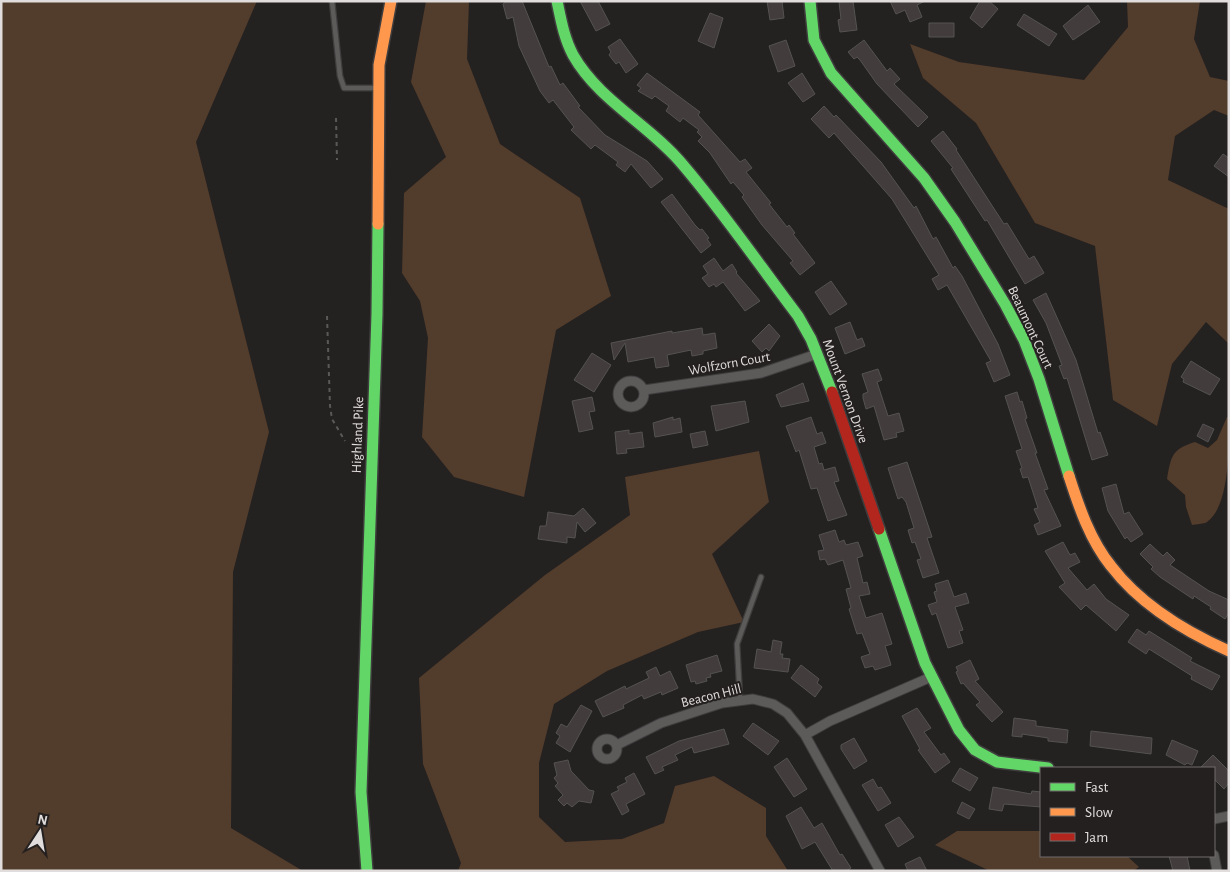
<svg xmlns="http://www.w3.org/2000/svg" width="1230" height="872" font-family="'Alegreya Sans',sans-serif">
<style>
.green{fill:#523c2b}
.building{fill:#433c3c;stroke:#545252}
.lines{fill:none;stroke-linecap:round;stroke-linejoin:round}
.lane-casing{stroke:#3f3d3d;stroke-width:7}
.street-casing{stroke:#3f3d3d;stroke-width:11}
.fast-casing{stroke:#3f3d3d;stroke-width:14}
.slow-casing{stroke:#3f3d3d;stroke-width:14}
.jam-casing{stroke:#3f3d3d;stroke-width:14}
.path{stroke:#5b5958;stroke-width:2;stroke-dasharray:4 4;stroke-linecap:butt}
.lane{stroke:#5d5b5a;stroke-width:4.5}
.street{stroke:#5d5b5a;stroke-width:9}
.fast{stroke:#63d668;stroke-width:11}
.slow{stroke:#ff974d;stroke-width:11}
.jam{stroke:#b3261e;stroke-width:11}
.labels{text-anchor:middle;stroke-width:4;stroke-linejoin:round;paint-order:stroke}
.street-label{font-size:14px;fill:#e0dddc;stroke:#252020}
</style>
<rect width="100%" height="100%" fill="#242121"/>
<!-- green -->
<path class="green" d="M1 1H257L196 142 269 432 233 572 231 828 303 871H1Z
M426 1H469L467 59 500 144 580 198 611 296 556 330 524 497 454 477 422 437 428 338 420 301 402 273 404 193 446 157 411 82Z
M1127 1H1200L1194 39 1210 77 1229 81V116L1214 110 1175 136 1168 180 1229 209V344L1206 322 1172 364 1157 426 1113 400 1095 246 1035 223 976 123 923 78 910 44 959 62 1084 80 1128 27Z
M1227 417H1229C1229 446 1230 506 1207 522 1204 524 1196 524 1192 525L1186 507 1185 495 1167 479C1171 456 1172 449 1195 442L1208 448 1217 440Z
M759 451 769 502 712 554 744 622 698 632 607 671 554 704 539 763V817L565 842 622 839 664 823 675 786 714 776 766 808V836L788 871H458L461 863 423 764 419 678 545 575 630 515 625 477Z
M957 831H1041V856H1127L1139 867 1133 871H990L935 845Z"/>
<!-- building -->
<path class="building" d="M507 1H522L549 67 551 66 560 85 563 83 580 106 578 107 605 135 647 161 663 179 651 188 631 164 625 172 616 165 618 162 595 145 591 149 571 130 574 127 553 100 549 103 540 91 519 46 513 17 507 19 503 4Z
M580 1H598L610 24 596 31Z
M767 1H782L784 18 770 20Z
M853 1 857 30 840 32 838 20 841 19 839 2Z
M890 1H925L917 5 922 17 910 22 905 10 896 14Z
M980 1H989L998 9 982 28 970 18Z
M1088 5 1100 22 1073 40 1063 26Z
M710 13 723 18 714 48 698 41Z
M1024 14 1057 34 1049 46 1017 25Z
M929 23H954V37H929Z
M620 39 638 64 626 73 619 62 616 64 609 55 611 52 608 47Z
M786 40 795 66 778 72 769 46Z
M864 40 887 71 890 68 900 79 894 84 928 117 918 127 877 84 860 60 857 57 854 59 848 52Z
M647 73 700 112 698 115 740 162 745 159 752 168 746 172 771 203 769 204 787 227 789 225 795 233 793 234 815 263 800 275 790 263 793 261 762 225 742 197 744 195 733 182 731 184 710 153 698 141 702 137 697 132 699 130 683 118 680 122 666 111 669 106 655 96 652 99 638 91 641 88 637 85Z
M802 73 815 94 803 102 788 83Z
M824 106 834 117 836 115 881 162 914 208 916 206 933 239 936 237 953 268 955 266 962 276 998 344 1010 375 994 382 986 363 991 361 947 285 938 290 932 279 939 275 892 199 834 133 829 138 811 119Z
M943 131 957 149 956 150 1004 224 1007 223 1029 259 1034 256 1044 273 1025 284 987 220 985 221 951 169 953 168 931 141Z
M1223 154 1229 158V177L1214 166Z
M672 194 695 225 700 230 702 229 709 238 707 239 711 245 701 253 661 202Z
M714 258 723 271 732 264 737 272 736 273 760 301 745 311 723 282 716 287 714 284 709 287 702 278 708 274 703 266Z
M831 281 847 304 830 315 815 292Z
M1046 293 1076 360 1098 433 1100 432 1108 455 1092 460 1067 378 1064 379 1059 366 1062 365 1046 323 1033 300Z
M850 322 857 340 862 338 865 346 845 354 835 328Z
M769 324 780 336 769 351 766 348 762 352 752 341Z
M702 328 703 335 715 333 717 348 703 351V354L692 356 691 350 667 355 669 366 656 368 654 357 628 362 625 343 614 360 611 343 672 331V333Z
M592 353 611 365 594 392 574 380Z
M1191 361 1220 379 1210 395 1183 382 1184 379 1181 377Z
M878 369 882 380 877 382 888 416 899 413 904 431 896 433 897 437 884 440 874 406 866 409 863 398V394L868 392 862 374Z
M803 383 809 401 781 407 776 395Z
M1017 392 1020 402 1022 401 1027 418 1025 419 1037 453H1035L1048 489 1044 490 1061 526 1038 535 1034 525 1040 522 1034 509 1038 508 1028 477 1023 478 1020 469 1022 468 1016 451 1022 449 1005 396Z
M592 397 595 411 589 412 593 429 579 432 572 401Z
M745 401 749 422 716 431 711 406Z
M673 417V420L680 418 682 432 655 437 653 423Z
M811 417 817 434 822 432 826 443 814 447 819 464 822 463 824 470 835 467 839 481 834 482 847 515 828 521 817 488 811 489 799 450 796 452 786 426Z
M1203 424 1214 429 1208 442 1197 436Z
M629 430V434L642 432 644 447 626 449 627 453 617 454 615 432Z
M705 431 708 445 693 448 690 434Z
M907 462 932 537 927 538 939 573 923 578 917 560 921 559 915 542 912 543 908 530 914 528 906 502 902 497 898 499 888 468Z
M1116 484 1124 514 1129 512 1143 534 1131 542 1127 537 1125 539 1108 511 1102 488Z
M583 508 596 523 585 532 577 522 575 538 567 537V543L538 539 540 526H546L548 512 574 516Z
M835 530 839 542 844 540 846 545 858 542 863 556 857 558 863 583 867 582 870 594 859 596 866 618 882 613 892 644 885 646 891 665 875 670 873 666 865 668 861 657 870 654 862 633 857 634 849 609 851 608 846 589 851 588 843 560 828 565 825 559 820 560 818 551 824 550 819 535Z
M1063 542 1070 555 1075 553 1080 562 1068 568 1087 590 1094 584 1106 599 1129 615 1116 631 1086 605 1081 610 1059 587 1065 583 1045 551Z
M1150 544 1163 556 1167 552 1175 560 1170 565 1209 591 1229 600V613L1225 619 1210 609 1211 607 1194 596 1193 599 1160 577 1151 569 1153 567 1140 554Z
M948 580 954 597 966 593 969 603 955 607 963 630 959 631 963 643 948 648 936 613 932 615 928 605 937 602 934 592 937 591 935 584Z
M1137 629 1146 635 1149 631 1192 658 1190 661 1220 676 1212 690 1191 679 1192 676 1149 649 1146 654 1128 642Z
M773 640 782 642 780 654H783L782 658 790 659 788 672 754 668 757 649 771 652Z
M717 655 722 671 710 674 711 677 706 678 707 681 696 684 695 681 691 682 686 665Z
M970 660 979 679 975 681 1003 712 992 722 976 705 980 702 963 683 961 684 956 672 958 671 956 667Z
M801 665 819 679 817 683 822 687 815 697 791 678Z
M656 667 660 676 670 671 678 688 662 695 661 692 644 699 642 695 623 705 624 708 603 717 595 701 625 686 626 689 649 678 646 672Z
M581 705 592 711 570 752 556 743 560 736 556 733 561 724 567 727Z
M917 708 931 728 924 732 941 755 944 753 950 762 935 773 918 750 920 749 902 716Z
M1014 718 1036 721V726L1068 730 1067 743 1048 741V738L1022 734V737L1012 736Z
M753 723 779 741 768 755 743 736Z
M724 729 729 744 694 753 692 747 675 755 678 760 662 767 664 770 655 774 646 757 679 741Z
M1091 731 1152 738 1151 754 1090 746Z
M854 738 867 761 854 769 841 749V745Z
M1172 740 1198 751 1192 765 1187 763 1185 765 1166 755Z
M1213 755 1229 771V783L1224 789 1214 779V768H1200Z
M787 758 807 789 794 797 774 767Z
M568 760 571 771 589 790 594 791 591 803 579 801 572 807 567 803 564 806 558 800 563 795 555 786 558 783 554 778 557 775 554 763Z
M960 768 978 778 970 791 952 781Z
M634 773 645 794 626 804 629 811 622 815 611 794 619 790 617 787 627 782 625 778Z
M873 779 878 788 881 787 891 803 878 811 862 785Z
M993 787 1031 794 1032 791 1041 792V807L1004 804 1002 811 989 809Z
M962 802 975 809 969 819 957 813Z
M801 807 814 828 822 823 840 855 842 854 851 868 846 871H833L815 842 802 849 786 816Z
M899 817 914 837 898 847 885 825Z
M1169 856H1187L1190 871H1173Z
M920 857 927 871H908L905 864Z"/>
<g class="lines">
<!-- lane casing -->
<g class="lane-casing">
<path id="lane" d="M332 1 340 76 344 88H377
M740 699 737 644 761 577"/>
</g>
<!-- street casing -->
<g class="street-casing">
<path id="street" d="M618 394a13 13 0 1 1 26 0a13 13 0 1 1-26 0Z
M644 390 761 373 817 354
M805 735 830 721 931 677
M597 749a10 10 0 1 1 20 0a10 10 0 1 1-20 0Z
M617 745 661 723 722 703 753 699 773 704 787 713 805 735 880 871
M1214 819 1229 816
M1214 855 1217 871"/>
</g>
<!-- fast casing -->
<g class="fast-casing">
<path id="fast" d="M557 1C561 20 564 38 573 55 599 101 650 125 683 165 724 213 760 266 798 316L811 339 832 392
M810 1 814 40 831 73 924 178 955 222 1005 304 1024 340 1039 379 1069 476
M879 529 925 663 959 730 975 750 997 762 1048 768
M367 871 361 792 377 314 378 224"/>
</g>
<!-- slow casing -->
<g class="slow-casing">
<path id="slow" d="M378 224 379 65 391 1
M1069 476C1079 507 1090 540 1111 566 1140 604 1186 632 1229 651"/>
</g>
<!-- jam casing -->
<g class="jam-casing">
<path id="jam" d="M832 392 879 529"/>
</g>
<!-- path -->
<path class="path" d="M336 118 337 160
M327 316 330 406 332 419 345 441"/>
<!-- lane -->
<use href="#lane" class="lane"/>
<!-- street -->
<use href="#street" class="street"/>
<!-- fast -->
<use href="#fast" class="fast"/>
<!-- slow -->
<use href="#slow" class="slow"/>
<!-- jam -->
<use href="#jam" class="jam"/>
</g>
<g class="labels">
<!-- street labels -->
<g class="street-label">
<text transform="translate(1031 327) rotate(65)" y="5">Beaumont Court</text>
<text transform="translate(729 363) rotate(-10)" y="5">Wolfzorn Court</text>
<text transform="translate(846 391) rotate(70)" y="5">Mount Vernon Drive</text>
<text transform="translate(357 435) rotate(-88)" y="5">Highland Pike</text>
<text transform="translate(711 695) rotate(-14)" y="5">Beacon Hill</text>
</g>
</g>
<!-- border -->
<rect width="1230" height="872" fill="none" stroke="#e0dddc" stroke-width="5"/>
<!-- legend -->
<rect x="1040" y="767" width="175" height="90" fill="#252020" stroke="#706c6b"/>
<rect x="1050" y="783" width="25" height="8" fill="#63d668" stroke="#706c6b"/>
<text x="1085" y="792" font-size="15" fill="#e0dddc">Fast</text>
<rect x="1050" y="808" width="25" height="8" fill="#ff974d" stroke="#706c6b"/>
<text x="1085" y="817" font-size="15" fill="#e0dddc">Slow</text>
<rect x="1050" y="833" width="25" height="8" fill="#b3261e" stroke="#706c6b"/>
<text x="1085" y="842" font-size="15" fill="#e0dddc">Jam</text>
<!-- north arrow -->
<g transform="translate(40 832) rotate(12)" stroke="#252020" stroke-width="4" paint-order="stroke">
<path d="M0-4L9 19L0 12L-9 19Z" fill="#e0dddc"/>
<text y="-8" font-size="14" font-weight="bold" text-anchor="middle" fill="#e0dddc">N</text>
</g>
</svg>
